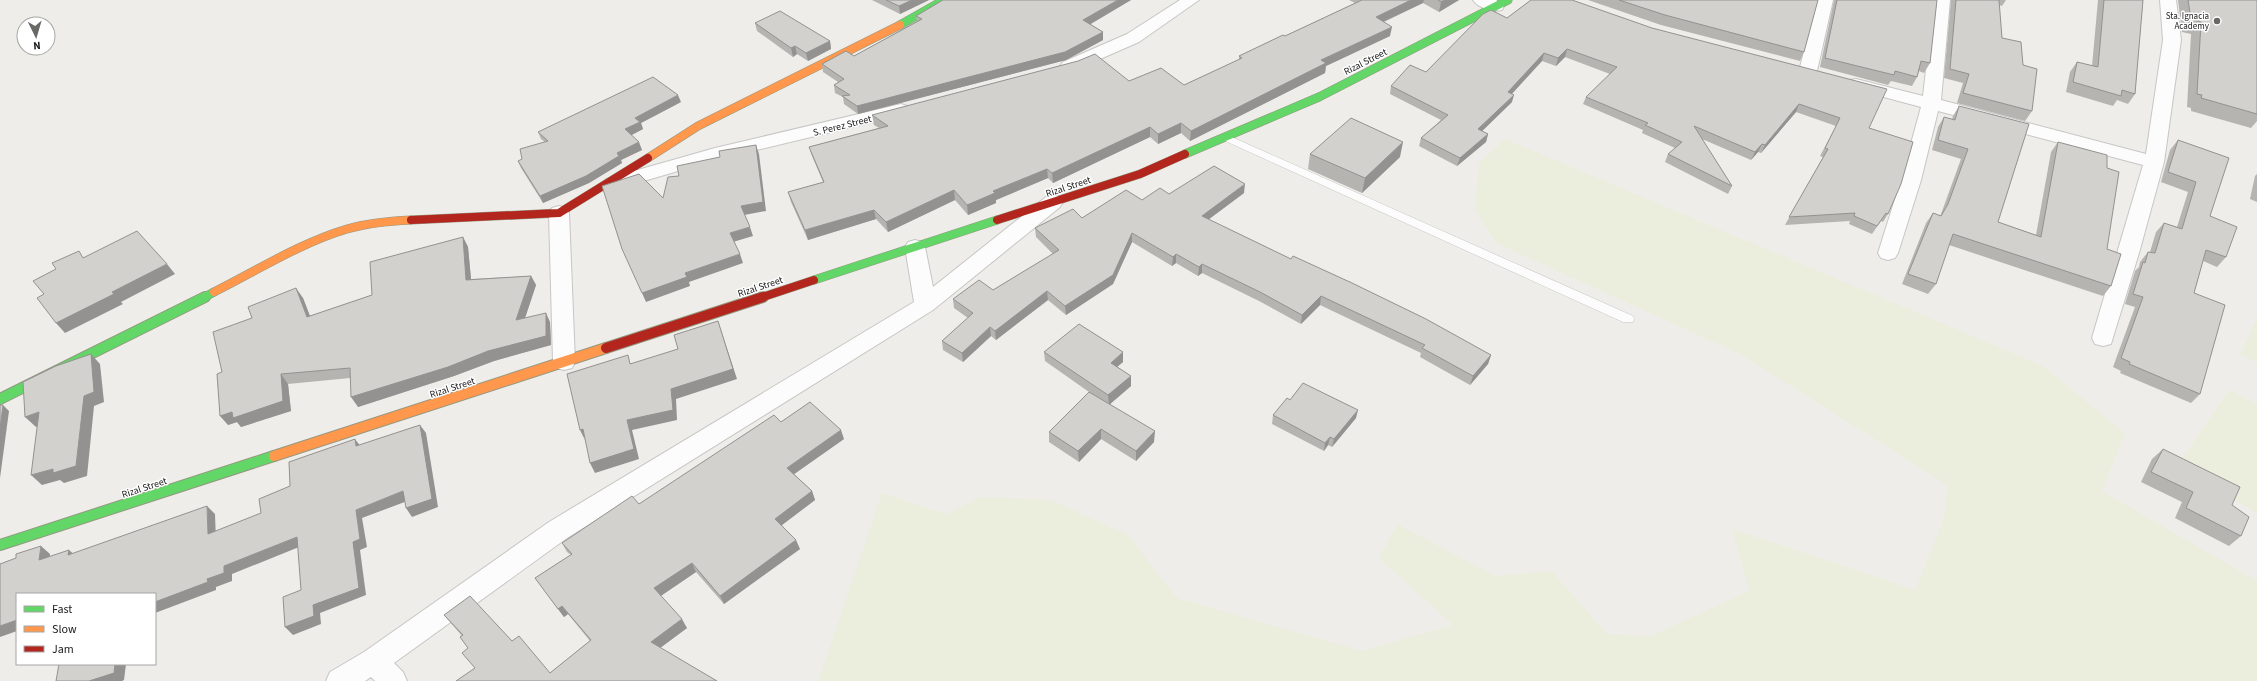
<svg xmlns="http://www.w3.org/2000/svg" width="2257" height="681" font-family="'Source Sans 3',sans-serif">
<style>
.farmland{fill:#eceedd}
.lines{fill:none;stroke-linecap:round;stroke-linejoin:round}
.lane-casing{stroke:#c7c6c5;stroke-width:1}
.street-casing{stroke:#c7c6c5;stroke-width:2}
.fast-far1-casing{stroke:#949880;stroke-width:9}
.fast-casing{stroke:#949880;stroke-width:12}
.slow-far1-casing{stroke:#949880;stroke-width:9}
.slow-casing{stroke:#949880;stroke-width:12}
.jam-far1-casing{stroke:#949880;stroke-width:9}
.jam-casing{stroke:#949880;stroke-width:12}
.lane{fill:#fcfcfc;fill-rule:evenodd}
.street{fill:#fcfcfc;fill-rule:evenodd}
.fast-far1{stroke:#63d668;stroke-width:8}
.fast{stroke:#63d668;stroke-width:10}
.slow-far1{stroke:#ff974d;stroke-width:8}
.slow{stroke:#ff974d;stroke-width:10}
.jam-far1{stroke:#b3261e;stroke-width:8}
.jam{stroke:#b3261e;stroke-width:10}
.wall{fill:#b5b4b1}
.shaded-wall{fill:#939290}
.building{fill:#d2d1ce;stroke:#939290}
.poi-dot{fill:#686866;stroke:#fff;stroke-width:1.5}
.labels{text-anchor:middle;stroke-width:3;stroke-linejoin:round;paint-order:stroke}
.far-poi-label{font-size:9px;fill:#202020;stroke:#fff;text-anchor:end}
.street-label{font-size:10px;fill:#202020;stroke:#fff}
</style>
<rect width="100%" height="100%" fill="#eeede9"/>
<!-- farmland -->
<path class="farmland" d="M1505 139 2041 365 2125 433 2102 491 2257 581V681H818L882 493 946 514 981 497 1050 500 1128 535 1177 598 1362 651 1453 625 1379 558 1397 524 1495 576 1552 571 1607 634 1651 636 1749 591 1732 529 1915 590 1944 518 1947 485 1742 355 1496 243 1475 209 1479 163Z
M2257 318V363L2240 354Z
M2229 390 2257 404V513L2177 466Z"/>
<g class="lines">
<!-- lane casing -->
<g class="lane-casing">
<path id="lane" d="M1225 134 1633 316 1634 319 1633 322H1623L1221 139 1219 137 1221 135Z"/>
</g>
<!-- street casing -->
<g class="street-casing">
<path id="street" d="M1180 0H1199L1139 42 1075 70H1063L1060 66 1063 62 1127 34Z
M1473 0H1496L1504 6 1502 10C1493 12 1478 8 1473 0Z
M1817 0H1833L1817 71 1814 75H1802L1799 71Z
M1934 0H1950L1941 100 2146 154 2163 40 2160 0H2176L2181 40 2164 162 2139 253 2111 344 2103 346 2095 344 2092 338 2143 165 1938 111 1921 180 1898 253 1895 258 1888 260 1881 258 1878 253 1901 180 1921 107 1850 88 1847 84 1850 80 1856 79 1923 96Z
M901 104 907 106 910 110 907 114 719 159 613 190 606 189 603 184 606 179 715 148Z
M1053 195 1060 197 1063 202 1060 207 933 310 567 538 394 663 403 672 407 681H375L371 677 365 681H326L330 672 364 652 549 522 914 302 905 247 908 242 915 240 922 242 925 247 933 287 1046 197Z
M559 206 566 208 569 213 575 362 572 368 564 370 556 368 553 362 549 213 552 208Z"/>
</g>
<!-- fast-far1 casing -->
<g class="fast-far1-casing">
<path id="fast-far1" d="M900 25 944 0
M1185 154 1319 97 1508 0
M814 280 997 220
M203 298 214 292"/>
</g>
<!-- fast casing -->
<g class="fast-casing">
<path id="fast" d="M0 399 205 297
M0 545 274 456"/>
</g>
<!-- slow-far1 casing -->
<g class="slow-far1-casing">
<path id="slow-far1" d="M648 158 698 126 900 25
M214 292C258 270 300 243 347 229 368 223 390 221 411 220"/>
</g>
<!-- slow casing -->
<g class="slow-casing">
<path id="slow" d="M274 456 606 348"/>
</g>
<!-- jam-far1 casing -->
<g class="jam-far1-casing">
<path id="jam-far1" d="M411 220 559 213 648 158
M997 220 1140 174 1185 154
M760 298 814 280"/>
</g>
<!-- jam casing -->
<g class="jam-casing">
<path id="jam" d="M606 348 763 297"/>
</g>
<!-- lane -->
<use href="#lane" class="lane"/>
<!-- street -->
<use href="#street" class="street"/>
<!-- fast-far1 -->
<use href="#fast-far1" class="fast-far1"/>
<!-- fast -->
<use href="#fast" class="fast"/>
<!-- slow-far1 -->
<use href="#slow-far1" class="slow-far1"/>
<!-- slow -->
<use href="#slow" class="slow"/>
<!-- jam-far1 -->
<use href="#jam-far1" class="jam-far1"/>
<!-- jam -->
<use href="#jam" class="jam"/>
</g>
<!-- wall -->
<path class="wall" d="M872 0H929L900 14Z
M1131 0 1090 24 1103 32V40L1066 60 858 114 844 104 843 97 835 93 834 85 838 82 823 72 822 64 854 56 917 21 916 16Z
M1349 0H1459L1439 12 1423 3 1384 22 1390 36 1326 66 1325 73 1190 141 1181 133 1158 144 1150 137 1053 183 1048 178 996 200V203L968 215 955 200 888 232 876 219 808 240 791 202 788 192 823 182 812 156 809 147 879 128 874 125 872 115 1129 81 1184 85 1239 60V56L1285 36 1355 3Z
M1531 0 1869 128 1888 214 1883 222 1881 221 1872 234 1849 224 1850 221 1785 225 1823 157 1820 156 1836 126 1796 112 1761 153 1758 152 1751 160 1702 139 1732 186 1728 194 1665 162 1668 154 1675 148 1642 133 1643 130 1583 104 1586 97 1610 74 1565 57 1556 66 1542 61 1512 94V102L1482 131 1488 134 1486 142 1457 166 1419 146 1421 138 1441 120 1390 94 1391 86 1426 72 1507 18Z
M1588 0H1818L1804 52 1800 61 1661 25Z
M1834 0H1937L1930 63 1924 73 1919 71 1917 77 1912 86 1891 81 1888 85 1820 67Z
M1951 0H2006L2002 6 1999 5 2002 38 2023 65 2032 111 2025 121 1957 103 1963 83 1944 78Z
M2097 0H2143L2135 94 2128 104 2117 100 2113 106 2066 92 2070 72 2077 62 2092 66 2098 0Z
M2178 0H2257V121L2251 128 2191 111V108L2187 107 2191 34 2182 32Z
M755 23 830 41 831 49 808 61 797 54 793 57 757 31Z
M681 102 641 123 643 129 631 135 642 150 621 160 622 163 589 183 543 203 521 168 518 161 522 159 545 142 541 139 538 132Z
M1959 106 1998 222 2036 235 2051 152 2058 142 2107 168V249L2111 286 2103 296 1949 245 1936 284 1928 294 1902 284 1926 223 1933 213 1940 216 1941 214 1961 159 1932 150 1938 127 1944 117 1952 119 1953 116Z
M2178 140 2210 216 2226 257 2217 267 2203 261 2194 293 2200 394 2191 403 2120 373 2121 371 2113 367 2135 307 2125 304 2135 271 2139 267 2140 262 2148 252H2150L2156 232 2164 223 2177 227 2188 192 2161 182 2170 150Z
M1310 154 1400 157 1362 193 1308 169Z
M2257 174V202L2250 199 2255 176Z
M1244 193 1208 220 1491 355 1488 364 1470 385 1420 357 1421 353 1320 305 1301 324 1259 301 1202 273 1198 276 1176 263 1172 266 1132 242 1113 284 1066 315 1048 300 996 340 991 336 963 362 943 350 942 341 968 318 954 308 953 299 993 290 1053 254 1036 237 1035 228 1082 218 1142 200 1169 194Z
M463 237 468 247 471 279 531 276 536 285 525 318 550 322 551 345 494 361 454 376 358 407 350 378 288 384 291 411 241 427 237 422 228 425 222 372 252 318 303 298 310 316 372 295Z
M1044 352 1123 362 1117 367 1131 376V386L1110 404 1154 442 1136 461 1101 439 1079 462 1049 442V432L1089 392 1045 361Z
M1290 400 1356 418 1332 447 1328 445 1324 451 1272 424 1273 415Z
M781 422 844 439 794 474 812 491 815 500 782 525 800 549 724 604 696 572 661 596 687 628 660 648 717 681H456L475 668 468 648 462 636 444 615 512 641 550 673 590 641 568 614 564 617 535 578 571 555 567 552 562 543 639 504Z
M2163 449 2232 505 2241 536 2229 546 2175 518 2182 502 2141 482 2152 459Z"/>
<!-- shaded-wall -->
<path class="shaded-wall" d="M912 0H929L900 14 899 6Z
M1118 0H1131L1084 28 1083 20Z
M1411 0H1424L1423 3 1374 26 1376 17Z
M1445 0H1459L1439 12 1441 2Z
M1392 27 1390 36 1326 66 1325 73 1190 141 1191 131 1321 60Z
M1103 32V40L1066 60 858 114 857 106Z
M830 41 831 49 808 61 806 53Z
M795 46 797 54 793 57 791 48Z
M1567 49 1565 57 1556 66 1558 58Z
M1544 53 1542 61 1506 100 1508 92Z
M678 95 681 102 641 123 643 129 628 137 625 129 635 118Z
M1514 95 1512 102 1476 137 1478 129Z
M1799 104 1796 112 1761 153 1765 145Z
M1181 123V133L1158 144V134Z
M1150 127V137L1053 183 1052 173Z
M1488 134 1486 142 1457 166 1460 158Z
M639 142 642 150 621 160 622 163 589 183 543 203 540 196 617 153Z
M1403 142 1400 157 1362 193 1365 178Z
M1762 144 1758 152 1751 160 1755 152Z
M756 145 759 154 766 211 744 215 741 206Z
M1047 169 1048 178 996 200V203L968 215 967 205 993 191Z
M1245 184 1244 193 1201 225 1202 216Z
M954 190 955 200 888 232 886 222Z
M874 210 876 219 808 240 805 230Z
M750 227 753 236 733 242 730 233Z
M1132 233V242L1113 284 1066 315 1065 306Z
M463 237 468 247 472 289 466 280Z
M740 254 743 263 689 282 690 286 646 302 642 293 685 273Z
M1176 254V263L1172 266 1173 257Z
M167 264 175 274 121 302 123 304 65 333 56 323 112 292Z
M1202 264V273L1198 276 1199 267Z
M531 276 536 285 521 330 516 320Z
M296 288 303 298 314 327 307 317Z
M1047 291 1048 300 996 340 995 331Z
M1321 296 1320 305 1301 324 1302 315Z
M546 313 550 322 551 345 494 361 454 376 358 407 351 397Z
M718 321 737 379 676 399 677 420 632 430 639 459 595 473 590 463 627 420 671 389Z
M990 327 991 336 963 362 962 353Z
M1123 352V362L1111 372V363Z
M91 354 100 364 104 402 94 406 87 476 64 483 60 480 42 485 31 475 53 469 84 396Z
M1491 355 1488 364 1470 385 1473 376Z
M281 374 288 384 291 411 241 427 237 422 228 425 220 416Z
M1131 376V386L1109 405 1108 395Z
M3 405 9 411 0 478V429Z
M1358 410 1356 418 1332 447 1334 439Z
M39 412 50 422 36 427 25 417Z
M420 425 426 433 438 507 412 517 406 508Z
M583 429 585 440 580 430Z
M1101 429V439L1079 462 1078 451Z
M841 430 844 439 790 477 787 468Z
M1155 431 1154 442 1136 461V451Z
M1330 437 1328 445 1324 451 1325 443Z
M355 439 361 447 356 446Z
M403 491 410 500 362 518 367 547 360 550 366 595 320 613 321 624 293 635 285 627 313 605 356 510Z
M812 491 815 500 778 528 775 519Z
M207 506 215 514 216 542 208 534Z
M297 537 304 545 232 574V581L216 587V590L155 613V602L224 566Z
M796 540 800 549 724 604 720 596Z
M41 546 50 554 49 568 39 560Z
M69 550 78 558 68 555Z
M692 563 696 572 659 597 654 588Z
M562 606 568 614 564 617 558 609Z
M682 619 687 628 656 651 651 642Z
M17 620V631L0 637V626Z
M115 664H126L124 680 122 681H89Z"/>
<!-- building -->
<path class="building" d="M886 0H912L899 6Z
M943 0H1118L1083 20 1103 32 1065 52 857 106 842 96 850 95 834 85 844 79 822 64 846 51 854 56 922 19 916 16Z
M1362 0H1411L1376 17 1392 27 1321 60 1326 63 1191 131 1181 123 1158 134 1150 127 1052 173 1047 169 993 191 995 193 967 205 954 190 886 222 874 210 805 230 788 192 824 182 809 147 888 126 872 115 1078 61 1095 54 1129 81 1161 68 1184 85 1242 58 1239 56 1283 35 1285 36Z
M1438 0H1445L1441 2Z
M1531 0H1572L1652 28 1887 89 1869 128 1913 142 1901 184 1888 214 1886 213 1877 226 1854 216 1855 213 1789 217 1828 149 1825 148 1840 118 1799 104 1765 145 1762 144 1755 152 1694 126 1732 186 1668 154 1682 142 1645 125 1648 123 1586 97 1617 67 1567 49 1558 58 1544 53 1508 92 1514 95 1478 129 1488 134 1460 158 1421 138 1448 115 1391 86 1410 65 1426 72 1483 14 1491 10 1507 18Z
M1619 0H1818L1804 52 1665 15Z
M1837 0H1937L1930 63 1921 61 1917 77 1895 71 1894 75 1825 58Z
M1956 0H1999L2002 38 2021 42 2023 65 2037 69 2032 111 1963 93 1969 74 1950 69Z
M2104 0H2143L2135 94 2122 90 2121 96 2073 82 2077 62 2098 67Z
M2188 0H2257V114L2201 98 2202 95 2197 94 2201 22 2191 19Z
M780 11 830 41 806 53 795 46 791 48 755 23Z
M653 77 678 95 635 118 640 122 625 129 639 142 617 153 619 156 586 176 540 196 518 161 522 159 520 149 548 141 538 132Z
M1959 106 2029 124 1998 222 2041 237 2058 142 2107 155V168L2119 172 2107 249 2121 254 2111 286 1953 234 1936 284 1908 274 1933 213 1941 216 1948 204 1968 149 1938 140 1944 117 1955 120Z
M1351 118 1403 142 1365 178 1310 154Z
M2178 140 2229 158 2210 216 2237 227 2226 257 2206 250 2194 293 2225 305 2200 394 2129 364 2130 362 2121 358 2143 297 2133 294 2143 262 2145 263 2148 252 2155 253 2164 223 2182 229 2196 182 2168 172Z
M756 145 763 202 741 206 750 227 730 233 740 254 685 273 687 277 642 293 622 249 602 186 639 174 663 198 668 177 679 176 677 166 720 157 719 151Z
M1214 166 1245 184 1202 216 1291 259 1293 256 1352 283 1426 319 1491 355 1473 376 1422 348 1425 345 1321 296 1302 315 1260 292 1202 264 1199 267 1176 254 1173 257 1132 233 1113 275 1065 306 1047 291 995 331 990 327 962 353 942 341 973 313 953 299 979 280 993 290 1059 250 1035 228 1073 209 1082 218 1126 190 1142 200 1160 188 1169 194Z
M137 231 167 264 112 292 114 294 56 323 37 298 44 294 33 281 56 269 52 263 79 251 83 258Z
M463 237 466 280 531 276 516 320 546 313V336L488 351 448 367 351 397 350 368 281 374 283 401 233 418 232 412 220 416 217 374 222 372 213 332 252 318 248 307 296 288 307 317 372 295 370 262Z
M718 321 733 369 671 389 673 410 627 420 634 449 590 463 583 429 580 430 567 374 628 355 630 364 678 349 674 335Z
M1079 324 1123 352 1111 363 1131 376 1108 395 1044 352Z
M91 354 94 392 84 396 76 466 53 473V469L31 475 39 412 25 417 23 382 56 366Z
M1303 383 1358 410 1334 439 1330 437 1325 443 1273 415 1287 398 1290 400Z
M1089 392 1155 431 1136 451 1101 429 1078 451 1049 432Z
M810 402 841 430 787 468 812 491 775 519 796 540 720 596 692 563 654 588 682 619 651 642 717 681H456L475 668 462 653 468 648 460 637 463 635 444 615 470 596 512 641 519 636 550 673 591 640 562 606 558 609 535 578 572 554 562 543 632 496 639 504 774 415 781 422Z
M0 405H3L0 429Z
M420 425 432 499 406 508 403 491 356 510 360 539 353 542 359 588 313 605 314 616 285 627 283 597 301 590 297 537 224 566V573L207 579 208 582 155 602V594H17V620L0 626V564L16 558V554L41 546 39 560 69 550 68 555 207 506 208 534 261 513 259 499 290 486 289 462 355 439 356 446Z
M2163 449 2240 487 2232 505 2249 517 2241 536 2186 508 2193 492 2151 472Z
M59 664H115L114 673 89 681H56Z"/>
<!-- markers -->
<circle class="poi-dot" cx="2217" cy="21" r="4"/>
<g class="labels">
<!-- far-poi labels -->
<g class="far-poi-label">
<text x="2209" y="19">Sta. Ignacia<tspan x="2209" dy="10">Academy</tspan></text>
</g>
<!-- street labels -->
<g class="street-label">
<text transform="translate(1365 61) rotate(-27)" y="4">Rizal Street</text>
<text transform="translate(842 125) rotate(-14)" y="4">S. Perez Street</text>
<text transform="translate(1068 186) rotate(-18)" y="4">Rizal Street</text>
<text transform="translate(760 286) rotate(-18)" y="4">Rizal Street</text>
<text transform="translate(452 387) rotate(-18)" y="4">Rizal Street</text>
<text transform="translate(144 487) rotate(-18)" y="4">Rizal Street</text>
</g>
</g>
<!-- legend -->
<rect x="16" y="593" width="140" height="72" fill="#ffffff" stroke="#a6a6a6"/>
<rect x="24" y="606" width="20" height="6" fill="#63d668" stroke="#a6a6a6"/>
<text x="52" y="613" font-size="12" fill="#202020">Fast</text>
<rect x="24" y="626" width="20" height="6" fill="#ff974d" stroke="#a6a6a6"/>
<text x="52" y="633" font-size="12" fill="#202020">Slow</text>
<rect x="24" y="646" width="20" height="6" fill="#b3261e" stroke="#a6a6a6"/>
<text x="52" y="653" font-size="12" fill="#202020">Jam</text>
<!-- north arrow -->
<g transform="translate(36 36) rotate(175)"><circle r="19" fill="#ffffff" stroke="#a6a6a6"/>
<path d="M0-3L7 15L0 10L-7 15Z" fill="#686866"/>
<text y="-6" font-size="11" font-weight="bold" text-anchor="middle" fill="#202020">N</text>
</g>
</svg>
